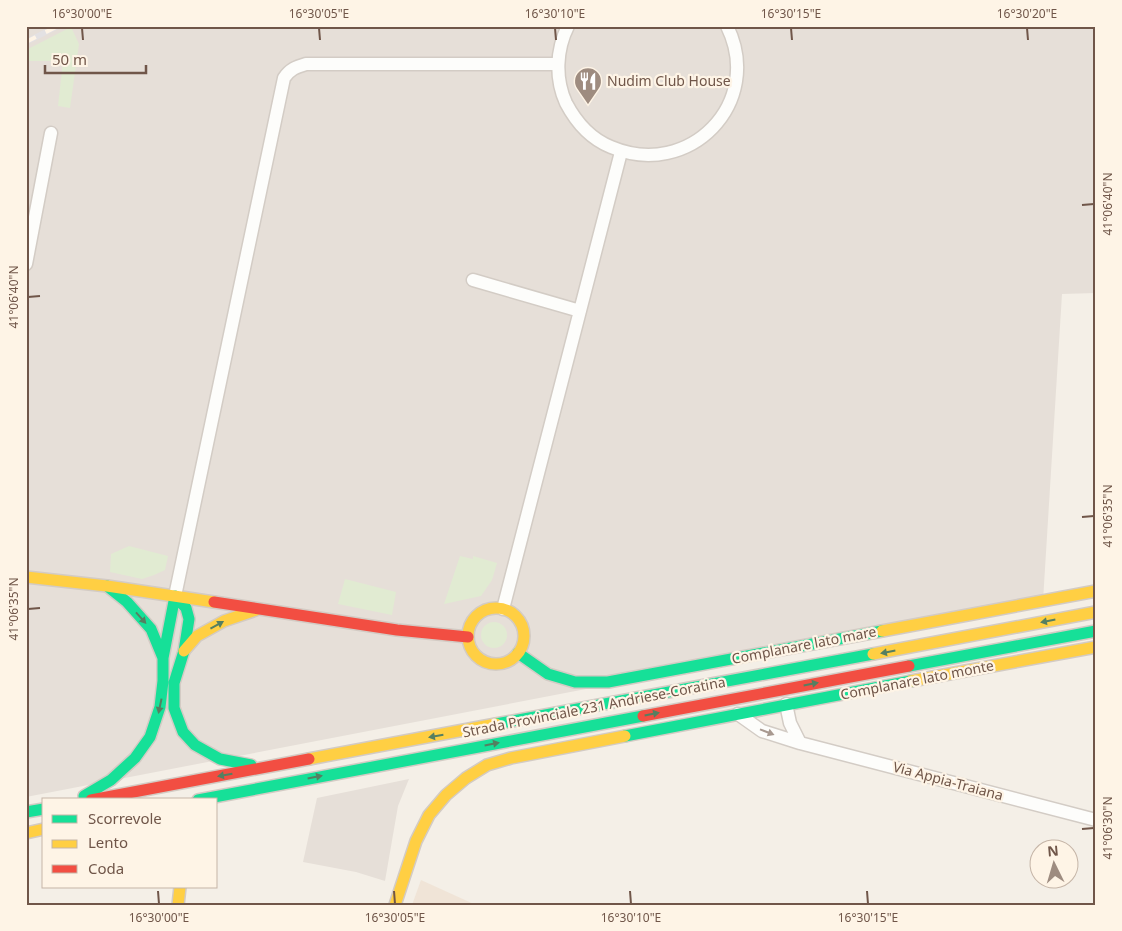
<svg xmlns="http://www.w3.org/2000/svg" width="1122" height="931" font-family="'Noto Sans',sans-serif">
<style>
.residential{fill:#f0e4d7}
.industrial{fill:#e6dfd8}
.green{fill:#e1ebd2}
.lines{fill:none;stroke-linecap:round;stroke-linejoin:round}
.street-casing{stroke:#d3ccc5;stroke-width:15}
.fast-casing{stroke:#d3cbc4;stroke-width:14}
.slow-casing{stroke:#d3cbc4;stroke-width:14}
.jam-casing{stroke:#d3cbc4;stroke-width:14}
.street{stroke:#fdfdfb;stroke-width:12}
.fast{stroke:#16e098;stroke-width:11}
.slow{stroke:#ffcf43;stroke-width:11}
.jam{stroke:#f24e42;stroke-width:11}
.rail-casing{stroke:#e3e1e3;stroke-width:5.5}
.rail{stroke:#fef4e6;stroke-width:4;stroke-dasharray:11;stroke-linecap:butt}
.oneway{fill:#557f61}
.oneway2{fill:#a89990}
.ticks{fill:none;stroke:#705649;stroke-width:2}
.labels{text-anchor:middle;stroke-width:4.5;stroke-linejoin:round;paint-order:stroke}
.poi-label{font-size:14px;fill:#705649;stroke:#fef4e6;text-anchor:start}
.street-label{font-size:14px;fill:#705649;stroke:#fef4e6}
.neatline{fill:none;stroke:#705649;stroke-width:2}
.ticks-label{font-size:12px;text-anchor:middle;fill:#705649}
</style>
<rect width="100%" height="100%" fill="#f4efe7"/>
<!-- residential -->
<path class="residential" d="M421 880 476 905H412Z"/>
<!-- industrial -->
<path class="industrial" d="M26 26H1096V293L1062 294 1043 601 26 797Z
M409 779 398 806 385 881 356 872 303 862 317 798Z"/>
<!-- green -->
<path class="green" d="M71 27 79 44 70 108 58 106 63 61H26V50Z
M129 546 168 556 165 570 154 575 142 579 110 572 111 554Z
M460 556 473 559V556L497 563 492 580 481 596 444 604Z
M345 579 396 592 392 615 338 604Z
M481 635a13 13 0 1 1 26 0a13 13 0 1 1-26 0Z"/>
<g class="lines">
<!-- street casing -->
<g class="street-casing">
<path id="street" d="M568 26C556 50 555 79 566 103 576 122 591 139 611 147 689 180 765 103 727 26
M26 264 51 133
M473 280 580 311
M175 596 284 78C290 69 296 67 306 64H558
M503 609 621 152
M786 704 790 723 800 743
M738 714 762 731 800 743 1096 820"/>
</g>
<!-- fast casing -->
<g class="fast-casing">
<path id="fast" d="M107 586 127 602 151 629 163 658
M175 596 186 608 189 619 184 651 174 683V708L183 732 195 745 220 759 251 765
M518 653 548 674 575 682H608L882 631
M909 666 1096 631
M496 724 873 654
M625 736 911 681
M84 796 111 780 135 758 150 737 160 707 163 681V658L175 596
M198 800 643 716
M26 812 44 809"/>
</g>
<!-- slow casing -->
<g class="slow-casing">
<path id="slow" d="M26 577 107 586 214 602
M468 636a28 28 0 1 1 56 0a28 28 0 1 1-56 0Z
M882 631 1096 591
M184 651 197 636 224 621 256 610
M873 654 1096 612
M911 681 1096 647
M309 759 496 724
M26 833 44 829
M178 905 180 887
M395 905 416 841 429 815 446 795 466 778 487 765 511 758 625 736"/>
</g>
<!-- jam casing -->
<g class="jam-casing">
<path id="jam" d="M214 602 397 630 468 637
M643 716 909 666
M91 800 309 759"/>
</g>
<!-- street -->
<use href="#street" class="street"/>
<!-- fast -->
<use href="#fast" class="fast"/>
<!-- slow -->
<use href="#slow" class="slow"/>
<!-- jam -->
<use href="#jam" class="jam"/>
<!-- rail casing -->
<g class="rail-casing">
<path id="rail" d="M26 42 58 26"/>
</g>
<!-- rail -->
<use href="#rail" class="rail"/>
</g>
<!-- one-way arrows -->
<defs><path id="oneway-solid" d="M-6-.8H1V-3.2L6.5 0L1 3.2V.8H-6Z" transform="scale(1.25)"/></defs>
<g class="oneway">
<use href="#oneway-solid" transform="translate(141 618) rotate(48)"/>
<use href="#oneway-solid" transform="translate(1048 621) rotate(169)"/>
<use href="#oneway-solid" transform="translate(217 625) rotate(-29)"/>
<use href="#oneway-solid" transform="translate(888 652) rotate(169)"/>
<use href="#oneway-solid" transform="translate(811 684) rotate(-11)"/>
<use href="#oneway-solid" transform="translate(160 706) rotate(102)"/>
<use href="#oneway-solid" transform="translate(652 714) rotate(-11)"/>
<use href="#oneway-solid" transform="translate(436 736) rotate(170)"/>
<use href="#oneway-solid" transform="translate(492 744) rotate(-11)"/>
<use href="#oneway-solid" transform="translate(225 775) rotate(170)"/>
<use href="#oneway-solid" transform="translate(315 777) rotate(-11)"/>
</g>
<use class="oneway2" href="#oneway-solid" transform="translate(767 732) rotate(21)"/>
<!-- ticks -->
<path class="ticks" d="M82 28 83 40M319 28 320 40M555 28 556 40M791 28 792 40M1027 28 1028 40M1082 205 1094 204M28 297 40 296M1082 517 1094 516M28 609 40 608M1082 829 1094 828M158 891 159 904M394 891 395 904M630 891 631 904M867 891 868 904"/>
<!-- icons -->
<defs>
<g id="restaurant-pin" transform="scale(1.4375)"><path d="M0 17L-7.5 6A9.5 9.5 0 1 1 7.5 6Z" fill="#9e8c80" stroke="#fef4e6"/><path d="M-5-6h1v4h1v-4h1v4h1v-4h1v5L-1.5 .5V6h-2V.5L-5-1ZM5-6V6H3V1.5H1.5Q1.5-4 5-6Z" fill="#fff"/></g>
</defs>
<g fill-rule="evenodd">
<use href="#restaurant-pin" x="588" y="81"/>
</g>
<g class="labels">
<!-- poi labels -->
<g class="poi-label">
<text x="607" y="86">Nudim Club House</text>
</g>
<!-- street labels -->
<g class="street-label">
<text transform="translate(804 645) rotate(-11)" y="5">Complanare lato mare</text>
<text transform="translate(917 680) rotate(-11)" y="5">Complanare lato monte</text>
<text transform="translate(594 707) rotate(-11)" y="5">Strada Provinciale 231 Andriese-Coratina</text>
<text transform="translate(948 781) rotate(15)" y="5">Via Appia-Traiana</text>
</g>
</g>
<!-- border -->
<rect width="1122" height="931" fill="none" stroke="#fef4e6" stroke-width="55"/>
<!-- legend -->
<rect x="42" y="798" width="175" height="90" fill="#fef4e6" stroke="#c5b5a7"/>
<rect x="52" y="815" width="25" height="8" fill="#16e098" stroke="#c5b5a7"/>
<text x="88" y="824" font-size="15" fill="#705649">Scorrevole</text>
<rect x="52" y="840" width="25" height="8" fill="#ffcf43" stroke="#c5b5a7"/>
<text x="88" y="848" font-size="15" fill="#705649">Lento</text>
<rect x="52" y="865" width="25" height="8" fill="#f24e42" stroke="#c5b5a7"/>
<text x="88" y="874" font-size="15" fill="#705649">Coda</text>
<!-- north arrow -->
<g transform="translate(1054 864) rotate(355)"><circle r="24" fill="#fef4e6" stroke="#c5b5a7"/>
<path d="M0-4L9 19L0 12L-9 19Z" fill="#9e8c80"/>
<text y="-8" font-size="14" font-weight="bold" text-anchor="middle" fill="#705649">N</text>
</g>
<!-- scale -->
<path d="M45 65v8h101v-8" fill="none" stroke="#705649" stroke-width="2.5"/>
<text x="52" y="65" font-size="15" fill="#705649" stroke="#fef4e6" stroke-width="4" paint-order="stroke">50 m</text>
<rect x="28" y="28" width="1066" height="876" class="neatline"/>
<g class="ticks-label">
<text x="82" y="18">16°30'00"E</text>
<text x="319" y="18">16°30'05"E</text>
<text x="555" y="18">16°30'10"E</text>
<text x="791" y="18">16°30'15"E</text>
<text x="1027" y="18">16°30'20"E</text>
<text transform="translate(1108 204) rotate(-90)" y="4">41°06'40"N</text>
<text transform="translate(14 297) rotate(-90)" y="4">41°06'40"N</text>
<text transform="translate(1108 516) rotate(-90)" y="4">41°06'35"N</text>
<text transform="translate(14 609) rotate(-90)" y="4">41°06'35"N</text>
<text transform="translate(1108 828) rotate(-90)" y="4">41°06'30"N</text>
<text x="159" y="922">16°30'00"E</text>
<text x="395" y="922">16°30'05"E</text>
<text x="631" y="922">16°30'10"E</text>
<text x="868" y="922">16°30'15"E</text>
</g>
</svg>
